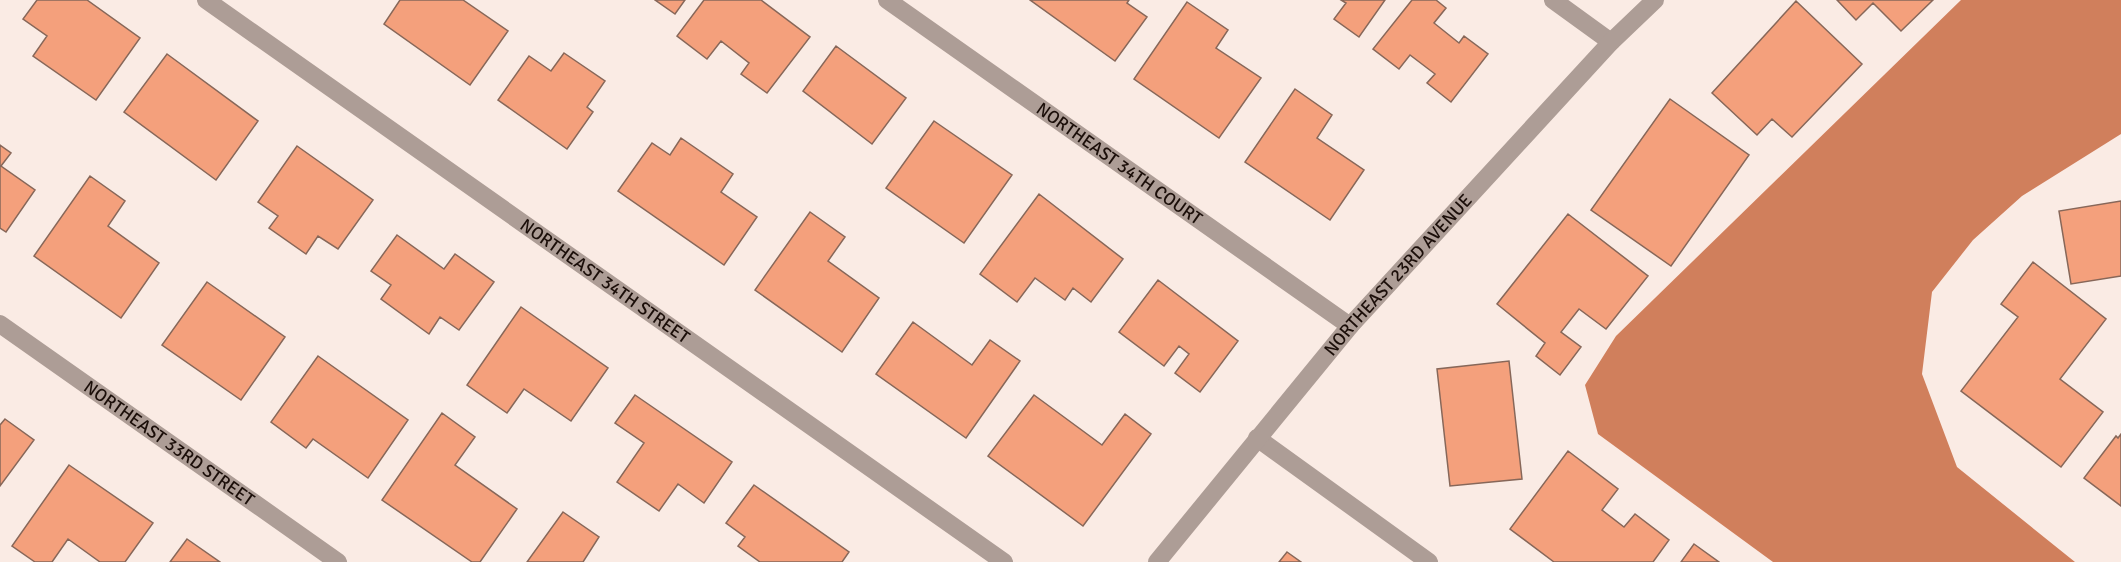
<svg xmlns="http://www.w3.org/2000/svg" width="2121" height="562" font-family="Signika,sans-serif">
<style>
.water{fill:#d07f5c}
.building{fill:#f4a07c;stroke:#876759;stroke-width:1.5}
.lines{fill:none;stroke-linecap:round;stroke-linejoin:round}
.minor{stroke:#ad9d96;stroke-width:18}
.labels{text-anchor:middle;stroke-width:4.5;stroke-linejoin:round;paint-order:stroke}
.street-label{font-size:18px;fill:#1b0e09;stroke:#faebe4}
</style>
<rect width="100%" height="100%" fill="#faebe4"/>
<!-- water -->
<path class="water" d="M1961 0H2121V134L2022 196 1973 240 1932 292 1922 374 1957 467 2075 562H1773L1598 434 1585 385 1616 336Z"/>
<!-- building -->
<path class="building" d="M37 0H87L140 38 96 100 33 56 47 36 23 19Z
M400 0H463L508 31 470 85 384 24Z
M655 0H685L675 14Z
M704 0H761L810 37 767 93 741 74 749 63 721 41 707 59 677 36Z
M1030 0H1129L1127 3 1147 17 1115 61Z
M1341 0H1385L1359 37 1334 19 1346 3Z
M1412 0H1436L1446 8 1434 23 1459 43 1464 36 1488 54 1451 102 1427 83 1435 74 1410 55 1399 69 1373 49Z
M1837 0H1933L1901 31 1873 3 1856 20Z
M1796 1 1862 64 1792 137 1772 119 1757 135 1712 93Z
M1187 2 1228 30 1216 48 1261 78 1219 138 1134 79Z
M836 46 906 98 872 144 803 91Z
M564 53 605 81 587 107 593 112 567 149 498 100 529 56 551 71Z
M167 54 258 121 216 180 124 112Z
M1295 89 1332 115 1317 138 1364 170 1330 220 1245 162Z
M1670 99 1749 155 1671 266 1591 210Z
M934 121 1012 175 964 243 886 188Z
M681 138 733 174 721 192 757 217 724 265 618 191 652 143 670 155Z
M0 145 11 153 1 166 35 190 6 232 0 228Z
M297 146 373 200 338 249 318 236 306 254 269 228 278 216 258 202Z
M90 176 125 201 108 226 159 263 121 318 34 256Z
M1039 194 1123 259 1091 302 1073 288 1065 300 1035 278 1017 302 980 274Z
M2121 201V276L2071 284 2059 211Z
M810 212 845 237 828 261 879 298 842 352 755 290Z
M1568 214 1648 276 1606 329 1579 309 1561 332 1581 347 1560 375 1536 356 1545 343 1497 304Z
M397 235 444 269 455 254 494 282 459 330 440 317 429 334 381 299 391 285 371 271Z
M2033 262 2106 319 2060 379 2103 412 2061 467 1961 391 2018 317 2001 304Z
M1158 280 1238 341 1200 392 1175 373 1189 354 1179 346 1164 366 1119 332Z
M207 282 285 337 241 400 162 345Z
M521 307 608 368 571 421 524 389 507 413 467 385Z
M913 322 972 365 990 340 1020 361 966 438 876 374Z
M318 356 408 420 368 478 313 439 306 448 271 422Z
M1509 361 1522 479 1450 486 1437 369Z
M635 395 732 462 704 503 678 484 659 511 617 482 644 443 615 423Z
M1034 395 1102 445 1125 414 1151 434 1083 526 988 456Z
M442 413 475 437 455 465 517 509 480 562H472L382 500Z
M5 419 34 440 0 486V425Z
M2121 434V506L2084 478 2116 436 2118 438Z
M1568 451 1618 489 1602 510 1624 527 1635 514 1669 540 1653 562H1554L1510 529Z
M69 465 153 523 125 562H100L68 539 52 562H35L12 546Z
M754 485 849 552 842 562H760L738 546 745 537 726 523Z
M563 512 599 537 583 562H527Z
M187 539 220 562H170Z
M1694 544 1719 562H1681Z
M1287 552 1301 562H1279Z"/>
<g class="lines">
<!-- minor -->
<g class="minor">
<path id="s1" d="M206 0 1004 562"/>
<path id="s2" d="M887 0 1350 326"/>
<path d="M1553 0 1611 42"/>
<path id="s3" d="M0 324 338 562"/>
<path d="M1257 438 1429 562"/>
<path id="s4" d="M1157 562 1350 326 1611 42 1655 0"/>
</g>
</g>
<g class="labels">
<!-- street labels -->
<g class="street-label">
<text dy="6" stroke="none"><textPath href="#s2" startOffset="284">NORTHEAST 34TH COURT</textPath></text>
<text dy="6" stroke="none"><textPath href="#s4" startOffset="375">NORTHEAST 23RD AVENUE</textPath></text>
<text dy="6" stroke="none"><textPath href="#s1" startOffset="488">NORTHEAST 34TH STREET</textPath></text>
<text dy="6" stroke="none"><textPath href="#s3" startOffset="207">NORTHEAST 33RD STREET</textPath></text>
</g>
</g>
</svg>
